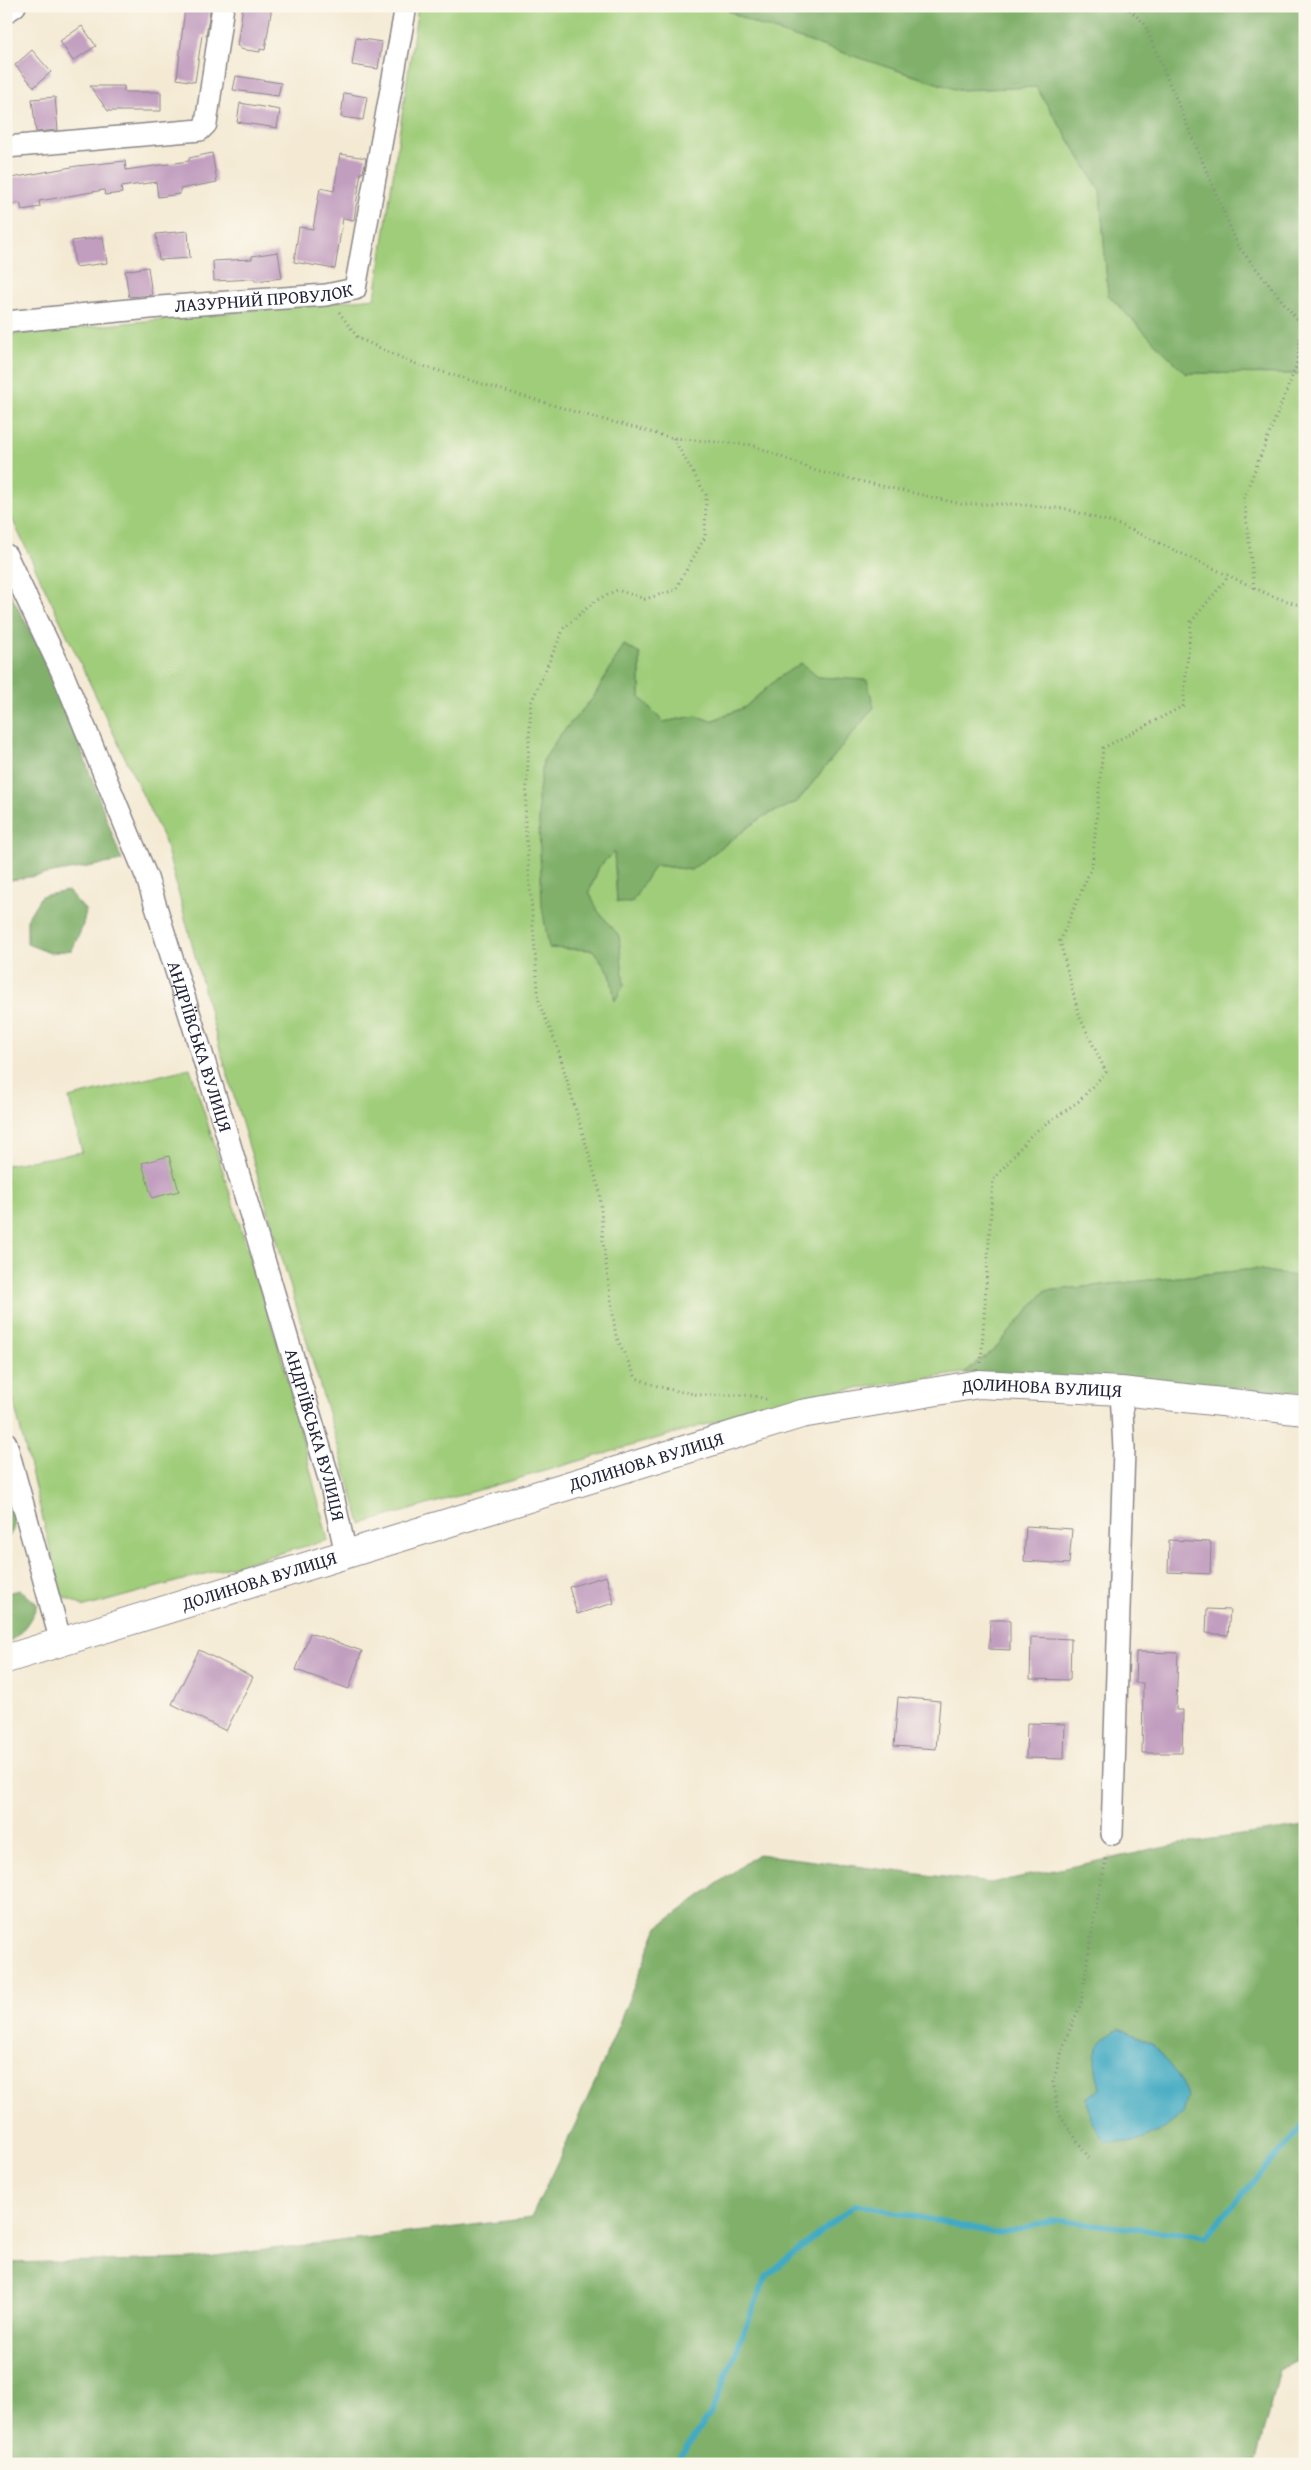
<svg xmlns="http://www.w3.org/2000/svg" width="1311" height="2470" font-family="'Gentium Book Plus',serif">
<style>
.green{fill:#a0cd7a;stroke:#61785a;fill-rule:evenodd}
.forest{fill:#80b06a;stroke:#516952}
.water{fill:#42aac2;stroke:#32667e}
.lines{fill:none;stroke-linecap:round;stroke-linejoin:round}
.stream{stroke:#42aac2;stroke-width:5.5}
.building{fill:#c19dbf}
.street-casing{stroke:#8b8688;stroke-width:24}
.secondary-casing{stroke:#8b8688;stroke-width:30}
.path{stroke:#8b8688;stroke-width:3;stroke-dasharray:1 4;stroke-linecap:butt}
.street{stroke:#fff;stroke-width:21}
.secondary{stroke:#fff;stroke-width:28}
.labels{text-anchor:middle;stroke-width:4;stroke-linejoin:round;paint-order:stroke}
.street-label{font-size:18px;fill:#22223b;stroke:#fbf7ec}
</style>
<rect width="100%" height="100%" fill="#fbf7ec"/>
<filter id="ink" filterUnits="userSpaceOnUse"><feTurbulence type="fractalNoise" baseFrequency=".02" numOctaves="2"/><feDisplacementMap in="SourceGraphic" scale="10" xChannelSelector="R" yChannelSelector="G"/><feConvolveMatrix kernelMatrix="1 2 1 2 8 2 1 2 1" color-interpolation-filters="sRGB"/></filter>
<filter id="wash" filterUnits="userSpaceOnUse"><feTurbulence type="fractalNoise" baseFrequency=".0096" numOctaves="4" result="noise"/><feDisplacementMap in="SourceGraphic" scale="20" xChannelSelector="R" yChannelSelector="G"/><feGaussianBlur stdDeviation="1.12" result="paint"/><feColorMatrix in="noise" values="0 0 0 0 0 0 0 0 0 0 0 0 0 0 0 0 0 1.4 0 .05"/><feComposite in="paint" operator="in"/></filter>
<g filter="url(#wash)">
<rect width="100%" height="100%" fill="#f4ead4"/>
<!-- green -->
<path class="green" d="M418 6H719L755 24 958 90 1036 87 1100 190 1108 295 1185 373 1305 374V1278L1255 1269 1045 1291 995 1349 964 1373 804 1396 361 1524 217 1039 165 842 6 506V335L375 298ZM624 645 640 654V697L663 722 696 716 711 721 745 707 778 678 818 677 840 680 874 707 797 802 762 817 691 870 655 865 617 901 614 851 599 867 589 892 598 911 619 937 615 1000 610 973 593 950 549 948 543 761 559 736 593 698Z
M190 1068 280 1351 328 1540 85 1607 62 1596 6 1371V1165L82 1152 69 1098Z"/>
<!-- forest -->
<path class="forest" d="M719 6H1305V374L1185 373 1108 295 1100 190 1036 87 958 90 755 24Z
M6 586 53 673 122 861 6 881Z
M624 645 640 654V697L663 722 696 716 712 721 745 707 778 678 801 663 818 677 867 680 874 707 797 802 762 817 691 870 655 865 632 902H617L614 852 599 867 589 892 598 911 619 936 624 985 615 1001 610 973 593 950 549 948 542 907 538 799 543 761 559 736 593 698Z
M68 891 86 911 82 928 72 950 50 953 27 944V919L41 896Z
M1255 1269 1305 1278V1392L964 1373 995 1349 1045 1291Z
M6 1474C11 1494 24 1523 6 1540Z
M21 1590 37 1604C33 1618 20 1637 6 1643V1593Z
M1305 1826V2357L1279 2370 1255 2464H6V2263L190 2259 531 2218 596 2080 658 1927 758 1854 991 1883 1191 1842Z"/>
<!-- water -->
<path class="water" d="M1119 2028 1152 2043 1178 2076 1188 2097 1183 2114 1161 2131 1134 2142H1106L1090 2119 1087 2097 1100 2089C1093 2054 1089 2050 1119 2028Z"/>
<g class="lines">
<!-- stream -->
<path class="stream" d="M673 2464 710 2415 767 2275 856 2204 999 2234 1053 2220 1206 2236 1305 2123"/>
</g>
<g id="blocks">
<!-- building -->
<path class="building" d="M243 6H272L265 50 260 49V52L240 49V46H237Z
M185 7 210 10 206 36 202 35 195 82 177 79Z
M82 26 96 46 73 61 60 41Z
M356 38 382 42 378 69 352 65Z
M32 50 51 72 34 87 15 65Z
M236 76 281 83 278 96 233 90Z
M90 86H124V92H161V111H108Z
M344 93 367 97 363 120 341 117Z
M55 97 58 130 36 132 32 99Z
M240 103 280 110 277 128 237 122Z
M212 153 217 182 180 189V194L158 197 156 182 121 187 122 193 105 195 104 190 39 201 40 207 22 210 20 203 6 206V179L77 166 125 161 126 170 189 161V158Z
M340 154 366 158 363 173 361 172 354 220 343 218 335 269 294 262 299 227 313 229 320 188 334 191Z
M188 231 190 258 159 260 156 234Z
M103 237 107 263 75 267 72 241Z
M278 252 282 278 255 281V279L214 281 213 261 252 259V256Z
M148 267 152 295 129 297 125 271Z
M169 1156 179 1191 152 1198 142 1163Z
M1026 1526 1072 1529 1069 1564 1024 1561Z
M1169 1540 1211 1542 1210 1574 1168 1572Z
M606 1576 614 1603 577 1614 569 1587Z
M1207 1609 1230 1610 1228 1635 1206 1633Z
M990 1620H1010V1650L989 1649Z
M310 1633 362 1651 349 1689 296 1670Z
M1031 1637 1071 1639 1070 1680 1030 1679Z
M199 1650 253 1677 226 1731 172 1704Z
M1136 1652 1178 1653 1176 1710H1183L1182 1753H1142L1143 1683H1135Z
M898 1697 940 1701 936 1749 894 1746Z
M1027 1723 1065 1724 1064 1759 1026 1758Z"/>
</g>
</g>
<g filter="url(#ink)">
<use href="#blocks" fill-opacity="0" stroke="#8b8688" stroke-width="1"/>
<g class="lines">
<!-- street casing -->
<g class="street-casing">
<g id="street">
<path d="M6 12 15 6"/>
<path d="M6 147 200 130 206 124 223 6"/>
<path id="s1" d="M6 322 160 307 326 295 355 289 406 6"/>
<path id="s2" d="M6 555 62 672 147 878 222 1118 330 1482 346 1554"/>
<path d="M6 1443 61 1642"/>
<path d="M1112 1834 1124 1449 1121 1391"/>
</g>
</g>
<!-- secondary casing -->
<g class="secondary-casing">
<g id="secondary">
<path id="s3" d="M6 1659 801 1414 979 1384 1121 1391 1305 1411"/>
</g>
</g>
<!-- path -->
<path class="path" d="M1126 6 1144 23 1238 246 1305 329
M339 312 358 338 413 363 579 413 673 438 752 445 816 471 961 504H1012L1066 509 1123 526 1272 596 1305 607
M673 438 706 495 705 537 675 590 645 599 617 590 595 601 564 628 531 703 525 822 539 1003 556 1043 600 1192 603 1243 616 1336 636 1378C659 1388 678 1392 703 1395 725 1396 748 1392 768 1400
M1254 588 1244 497 1296 367 1302 327
M981 1363 993 1180 1032 1134 1079 1101 1106 1072 1079 1016 1060 941 1092 866 1103 748 1183 706 1191 622 1229 576
M1089 2158 1059 2114 1053 2082 1064 2044 1081 2003 1095 1911 1108 1851"/>
<!-- street -->
<use href="#street" class="street"/>
<!-- secondary -->
<use href="#secondary" class="secondary"/>
</g>
</g>
<g class="labels">
<!-- street labels -->
<g class="street-label">
<text dy="6" stroke="none"><textPath href="#s1" startOffset="259">ЛАЗУРНИЙ ПРОВУЛОК</textPath></text>
<text dy="6" stroke="none"><textPath href="#s2" startOffset="529">АНДРІЇВСЬКА ВУЛИЦЯ</textPath></text>
<text dy="6" stroke="none"><textPath href="#s3" startOffset="1075">ДОЛИНОВА ВУЛИЦЯ</textPath></text>
<text dy="6" stroke="none"><textPath href="#s2" startOffset="934">АНДРІЇВСЬКА ВУЛИЦЯ</textPath></text>
<text dy="6" stroke="none"><textPath href="#s3" startOffset="670">ДОЛИНОВА ВУЛИЦЯ</textPath></text>
<text dy="6" stroke="none"><textPath href="#s3" startOffset="265">ДОЛИНОВА ВУЛИЦЯ</textPath></text>
</g>
</g>
<!-- margin -->
<rect width="1311" height="2470" fill="none" stroke="#fbf7ec" stroke-width="25"/>
</svg>
